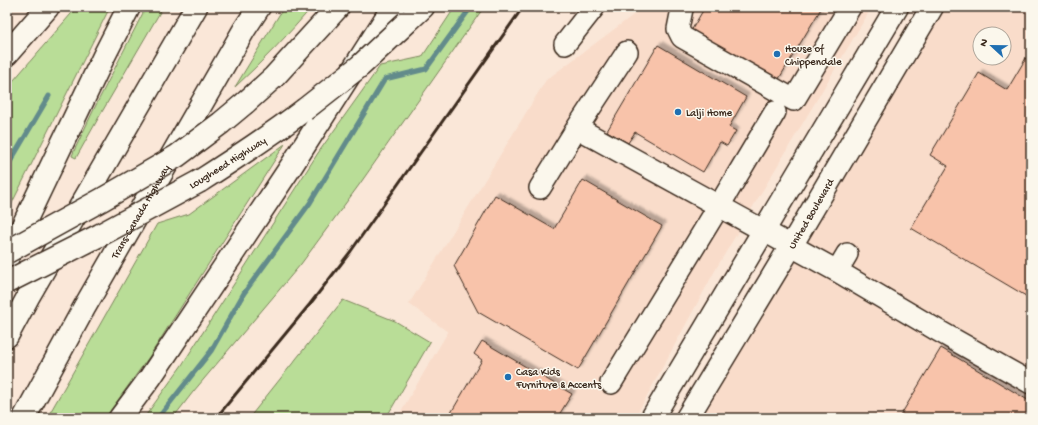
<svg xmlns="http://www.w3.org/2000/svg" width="1038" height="425" font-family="'Gochi Hand',sans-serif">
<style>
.built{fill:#f9dcca;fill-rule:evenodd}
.green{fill:#b9dd97;stroke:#7a845a}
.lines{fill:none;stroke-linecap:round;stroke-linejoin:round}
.stream{stroke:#628b8b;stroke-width:5}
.building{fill:#f8c3aa;stroke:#3b2a1e;filter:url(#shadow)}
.minor-casing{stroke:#3b2a1e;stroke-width:24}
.major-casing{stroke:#3b2a1e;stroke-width:25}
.highway-casing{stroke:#3b2a1e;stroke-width:25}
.minor{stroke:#fbf7ec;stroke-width:21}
.major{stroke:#fbf7ec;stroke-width:22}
.highway{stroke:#fbf7ec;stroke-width:22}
.rail{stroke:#3b2a1e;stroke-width:3}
.major-bridge-casing{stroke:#3b2a1e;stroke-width:25;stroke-linecap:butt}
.highway-bridge-casing{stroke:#3b2a1e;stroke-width:25;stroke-linecap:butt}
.major-bridge{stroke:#fbf7ec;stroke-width:22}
.highway-bridge{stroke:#fbf7ec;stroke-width:22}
.poi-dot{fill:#1f6fb2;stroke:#fbf7ec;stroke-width:1.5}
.labels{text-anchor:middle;stroke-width:3;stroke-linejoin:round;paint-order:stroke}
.poi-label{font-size:11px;fill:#3b2a1e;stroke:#fbf7ec;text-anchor:start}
.street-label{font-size:11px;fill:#3b2a1e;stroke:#fbf7ec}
</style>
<defs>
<filter id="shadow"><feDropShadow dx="3.5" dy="-3.5" stdDeviation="1" flood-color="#0004"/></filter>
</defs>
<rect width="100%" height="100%" fill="#fae7d8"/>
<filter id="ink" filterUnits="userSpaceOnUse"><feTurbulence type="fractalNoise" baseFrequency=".025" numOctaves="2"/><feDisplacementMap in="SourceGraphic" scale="8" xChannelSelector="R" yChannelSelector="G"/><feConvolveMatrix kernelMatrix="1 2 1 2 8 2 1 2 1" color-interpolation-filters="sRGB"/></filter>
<g filter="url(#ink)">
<!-- built -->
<path class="built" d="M644 7H872L717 267 635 418H397L448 332 409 304 546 80Z
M937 7H1031V418H697ZM980 34H1004V58H980Z"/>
<!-- green -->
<path class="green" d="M77 7H110L7 213V88Z
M146 7H163L99 117 76 158 72 156 74 151 96 105Z
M284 7H312C288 35 262 62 235 87Z
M455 7H484L359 185 301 264 193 392 173 418H144L182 365 318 153 380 66 422 57Z
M285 144 149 357 105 418H47L157 224 189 214Z
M343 300 395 321 430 342 386 418H249Z"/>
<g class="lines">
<!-- stream -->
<path class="stream" d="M7 167 49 96
M158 418 211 351 244 293 310 203 385 79 426 69 471 7"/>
</g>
<!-- building -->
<path class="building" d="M705 7H822L777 82 691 31Z
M658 45 746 97 729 127 736 131 727 146 720 142 703 172 635 132 628 143 607 131Z
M1026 58 1031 61V299L911 228 948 166 930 155 979 73 1007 90Z
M583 180 662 226 578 370 478 312 454 266 495 195 554 229Z
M482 341 572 394 557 418H448L482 360 474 354Z
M941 348 1031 402V418H899Z"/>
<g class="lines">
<!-- minor casing -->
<g class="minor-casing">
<path id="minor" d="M683 7 682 9 678 29 682 37 794 100 850 7
M565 44 594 7
M577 128 627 52
M540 188 577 128 837 271 937 330 1031 383
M837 271 847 254
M611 383 719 206 775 112"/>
</g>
<!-- major casing -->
<g class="major-casing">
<g id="major">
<path d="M407 22 423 7"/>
<path d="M7 54 48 7"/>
<path d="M200 181C236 158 271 135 304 110"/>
<path d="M652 418 897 7"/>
<path id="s1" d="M687 418 791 246 932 7"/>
</g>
</g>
<!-- highway casing -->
<g class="highway-casing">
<g id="highway">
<path d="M245 103 274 77 338 7"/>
<path d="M7 259 104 56 129 7"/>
<path d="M7 336 28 297 196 7"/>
<path id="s2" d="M24 418 84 308 244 30 259 7"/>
<path d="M120 418 150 378 292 165 393 7"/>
</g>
</g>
<!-- minor -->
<use href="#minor" class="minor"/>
<!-- major -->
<use href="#major" class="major"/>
<!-- highway -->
<use href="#highway" class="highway"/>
<!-- rail -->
<path class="rail" d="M216 418 310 304 351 251 523 7"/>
<!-- major-bridge casing -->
<g class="major-bridge-casing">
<path id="major-bridge" d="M304 110 360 66 407 22
M7 282 100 235 200 181"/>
</g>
<!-- highway-bridge casing -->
<g class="highway-bridge-casing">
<path id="highway-bridge" d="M7 252 103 199 177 156 221 123 245 103"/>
</g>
<!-- major-bridge -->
<use href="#major-bridge" class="major-bridge"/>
<!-- highway-bridge -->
<use href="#highway-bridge" class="highway-bridge"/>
</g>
</g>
<!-- markers -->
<g class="poi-dot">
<circle cx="777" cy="54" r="4"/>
<circle cx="678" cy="112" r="4"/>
<circle cx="508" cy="377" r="4"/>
</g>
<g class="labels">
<!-- poi labels -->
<g class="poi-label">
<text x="785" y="52">House of<tspan x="785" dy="13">Chippendale</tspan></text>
<text x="686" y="116">Lalji Home</text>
<text x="516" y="375">Casa Kids<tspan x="516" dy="13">Furniture &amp; Accents</tspan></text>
</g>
<!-- street labels -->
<g class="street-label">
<text transform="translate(227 162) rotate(-32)" y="4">Lougheed Highway</text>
<text dy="4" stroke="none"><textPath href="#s2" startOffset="237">Trans-Canada Highway</textPath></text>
<text dy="4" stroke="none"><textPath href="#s1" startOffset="239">United Boulevard</textPath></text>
</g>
</g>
<!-- margin -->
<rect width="1038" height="425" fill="none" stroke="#fbf7ec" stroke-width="24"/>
<rect x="12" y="12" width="1014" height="401" fill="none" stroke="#3b2a1e" stroke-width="1.5" filter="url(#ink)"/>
<!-- north arrow -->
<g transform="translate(992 46) rotate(292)"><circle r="19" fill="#fbf7ec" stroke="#aea59a"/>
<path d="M0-3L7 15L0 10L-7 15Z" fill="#1f6fb2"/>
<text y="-6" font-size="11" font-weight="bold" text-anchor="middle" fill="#3b2a1e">N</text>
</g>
</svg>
